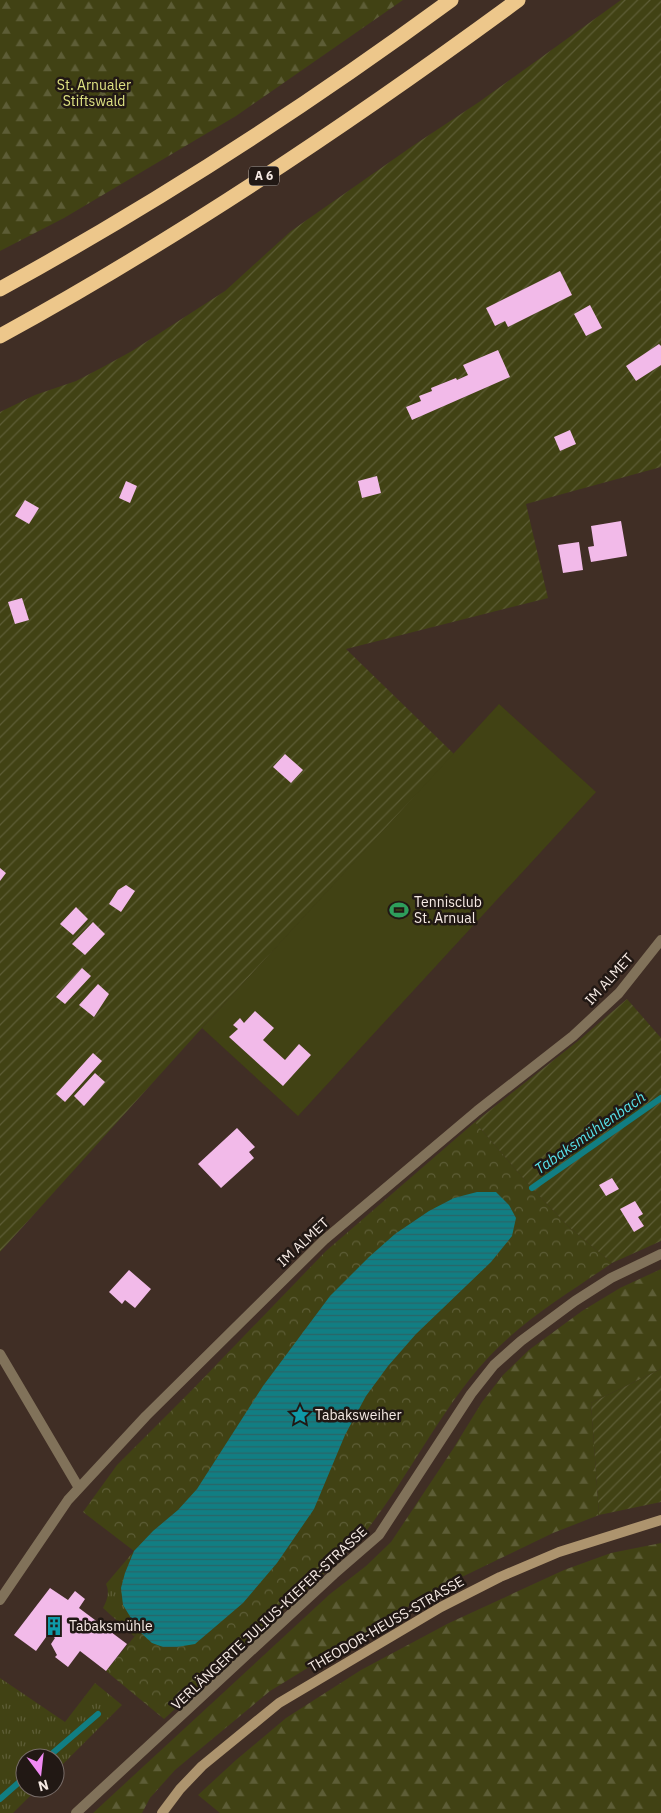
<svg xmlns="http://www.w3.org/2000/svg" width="661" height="1813" font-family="'IBM Plex Sans',sans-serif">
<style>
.grass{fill:url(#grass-tufts)}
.forest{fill:url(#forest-firs)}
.park{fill:url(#park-crowns)}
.garden{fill:url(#garden-furrows)}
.pitch{fill:#414214}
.water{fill:url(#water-rules)}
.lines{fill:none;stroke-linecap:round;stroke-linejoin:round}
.stream{stroke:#117e83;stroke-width:6}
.building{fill:#f2bae9}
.street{stroke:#81725a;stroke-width:10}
.secondary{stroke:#ad946e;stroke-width:10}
.highway{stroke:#edc78b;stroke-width:15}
.labels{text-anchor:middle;stroke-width:5;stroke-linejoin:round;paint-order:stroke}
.shield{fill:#211814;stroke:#b7aca6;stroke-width:1}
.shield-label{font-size:12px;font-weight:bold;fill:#f7ebe5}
.park-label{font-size:14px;fill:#dee283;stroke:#211814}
.poi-label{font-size:14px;fill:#f7ebe5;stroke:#211814;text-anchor:start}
.street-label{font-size:14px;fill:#f7ebe5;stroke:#211814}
.water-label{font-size:15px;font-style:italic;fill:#58e2ea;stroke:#211814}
</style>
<defs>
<pattern id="grass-tufts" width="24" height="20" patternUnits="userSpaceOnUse" patternTransform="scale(1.25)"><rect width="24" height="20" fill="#414214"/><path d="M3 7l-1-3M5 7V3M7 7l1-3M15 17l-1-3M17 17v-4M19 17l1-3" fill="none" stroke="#5d5d36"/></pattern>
<pattern id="forest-firs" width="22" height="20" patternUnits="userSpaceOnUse" patternTransform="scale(1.25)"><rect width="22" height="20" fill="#414214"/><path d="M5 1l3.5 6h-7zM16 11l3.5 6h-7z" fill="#5d5d36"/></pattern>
<pattern id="park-crowns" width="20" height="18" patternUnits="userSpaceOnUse" patternTransform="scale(1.25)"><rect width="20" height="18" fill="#414214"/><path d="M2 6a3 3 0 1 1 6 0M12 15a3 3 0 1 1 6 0" fill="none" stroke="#5d5d36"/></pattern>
<pattern id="garden-furrows" width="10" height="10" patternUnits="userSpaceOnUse" patternTransform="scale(1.25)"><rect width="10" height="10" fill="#414214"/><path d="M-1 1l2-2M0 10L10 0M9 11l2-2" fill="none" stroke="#5d5d36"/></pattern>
<pattern id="water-rules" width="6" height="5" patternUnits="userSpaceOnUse" patternTransform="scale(1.25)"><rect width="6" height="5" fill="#117e83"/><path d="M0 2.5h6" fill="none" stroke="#2b6567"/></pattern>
</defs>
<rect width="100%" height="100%" fill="#402e25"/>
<!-- grass -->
<path class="grass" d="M134 1551 125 1573 139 1631 134 1636 103 1608C107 1600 110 1593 106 1584Z
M0 1678 65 1722 95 1683 122 1705 55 1772V1758H25V1788H38L13 1813H0Z"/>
<!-- forest -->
<path class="forest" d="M0 0H403L236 116 64 218 0 251Z
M661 1269V1369L591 1403 599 1515 553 1533 435 1590 270 1691 175 1770 150 1798 142 1813H93L330 1594 366 1566 391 1542 453 1449 482 1402 503 1375 529 1350 582 1311 620 1288Z
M661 1543V1813H220L198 1795 236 1760 286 1718 361 1670 449 1623 564 1570 611 1553Z"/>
<!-- park -->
<path class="park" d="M475 1122 530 1186 568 1226 612 1263C569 1293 521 1321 486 1360 435 1416 403 1490 352 1548L164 1719 106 1671 139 1631C135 1621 126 1614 123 1604 117 1585 127 1568 134 1551L83 1512 117 1465 191 1391 326 1251Z"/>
<!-- garden -->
<path class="garden" d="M621 0H661V467L526 504 548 598 346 649 454 754 202 1028 0 1252V412L35 395 76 381 101 368 132 351 225 291 291 231 414 145 479 102Z
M627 999 661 1038V1241L612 1263 568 1226 530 1186 475 1122 578 1041Z
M661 1369V1502L599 1515 591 1403Z"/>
<!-- pitch -->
<path class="pitch" d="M499 704 596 792 298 1116 202 1028Z"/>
<!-- water -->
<path class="water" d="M477 1192H496L509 1205 516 1218 512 1236 491 1262 416 1334 388 1366 366 1396 345 1435 314 1509 277 1563 243 1603 195 1644 177 1647H163L152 1643 139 1631 123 1605 121 1588 125 1573 134 1551 153 1531 178 1510 197 1489 263 1386 330 1296 369 1257 395 1234 429 1211 454 1198Z"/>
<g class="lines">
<!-- stream -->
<path class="stream" d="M532 1188 661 1098
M47 1758 98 1714
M0 1799 25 1777"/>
</g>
<!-- building -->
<path class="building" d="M560 271 572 295 508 327 505 321 495 326 486 308Z
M590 305 602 328 586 336 574 314Z
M659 344 661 346V365L636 381 626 366Z
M498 350 510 377 412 420 406 407 421 401 419 396 432 391 431 388 456 378 457 380 468 375 463 365Z
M570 430 576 444 560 451 554 437Z
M377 476 381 493 362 498 358 481Z
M126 481 137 486 130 503 119 498Z
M25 500 39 508 29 524 15 516Z
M621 521 627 556 591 562 588 547 594 546 591 526Z
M579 542 583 570 563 573 558 545Z
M22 598 29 620 15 624 8 602Z
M285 754 303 770 291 783 273 767Z
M0 868 6 873 0 881Z
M126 885 135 891 121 912 109 904 118 890Z
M76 907 88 919 73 935 60 924Z
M93 922 105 934 85 955 72 944Z
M82 968 91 976 65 1004 56 997Z
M98 984 109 994 94 1017 79 1005Z
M255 1011 274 1028 263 1040 285 1060 299 1044 311 1055 283 1086 229 1037 238 1029 233 1025 240 1018 244 1023Z
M93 1053 102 1061 65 1102 56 1094Z
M95 1073 105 1082 84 1106 74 1096Z
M237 1128 255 1147 249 1152 254 1158 221 1188 198 1164Z
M612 1178 619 1189 606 1196 599 1185Z
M635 1201 643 1214 638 1217 644 1226 634 1232 620 1209Z
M129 1270 151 1289 135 1308 125 1300 122 1304 109 1292Z
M50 1588 68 1600 75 1591 85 1599 79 1608 127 1644 106 1671 80 1651 68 1667 55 1657 57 1655 51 1644 55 1638 49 1633 36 1651 14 1635Z"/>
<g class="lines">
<!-- street -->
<path class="street" d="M0 1354 79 1488
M0 1600 68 1500 146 1416 324 1240 477 1111 573 1036 619 993 661 940
M76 1813 334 1574 379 1535 471 1394 494 1365 521 1341 575 1301 611 1278 661 1254"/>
<!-- secondary -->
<path class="secondary" d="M162 1813 180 1789 202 1766 279 1703 441 1607 500 1577 559 1552 661 1520"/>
<!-- highway -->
<path class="highway" d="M0 289C155 204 308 105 451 0
M0 336C181 237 352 122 518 0"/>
</g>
<!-- icons -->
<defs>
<g id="stadium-bare" transform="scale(1.5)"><path d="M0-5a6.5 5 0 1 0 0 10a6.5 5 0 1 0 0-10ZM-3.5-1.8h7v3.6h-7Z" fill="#2e9e5b" stroke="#211814" stroke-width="2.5" paint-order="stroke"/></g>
<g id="sight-bare" transform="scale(1.5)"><path d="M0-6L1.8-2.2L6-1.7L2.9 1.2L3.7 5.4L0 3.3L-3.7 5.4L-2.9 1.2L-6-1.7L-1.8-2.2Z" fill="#0f9aa8" stroke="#211814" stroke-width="2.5" paint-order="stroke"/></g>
<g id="building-bare" transform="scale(1.5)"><path d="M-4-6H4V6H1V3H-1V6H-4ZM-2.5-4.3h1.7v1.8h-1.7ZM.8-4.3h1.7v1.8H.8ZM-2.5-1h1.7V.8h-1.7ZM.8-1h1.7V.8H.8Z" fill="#0f9aa8" stroke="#211814" stroke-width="2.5" paint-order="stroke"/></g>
</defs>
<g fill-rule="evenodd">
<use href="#stadium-bare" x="399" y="910"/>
<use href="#sight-bare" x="300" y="1415"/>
<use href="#building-bare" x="54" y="1626"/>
</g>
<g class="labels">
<!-- shield labels -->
<rect class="shield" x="249" y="166.5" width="30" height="19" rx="4"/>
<g class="shield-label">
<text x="264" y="180">A 6</text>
</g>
<!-- park labels -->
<g class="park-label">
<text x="94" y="90">St. Arnualer<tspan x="94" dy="16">Stiftswald</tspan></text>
</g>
<!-- poi labels -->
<g class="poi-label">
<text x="414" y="907">Tennisclub<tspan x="414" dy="16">St. Arnual</tspan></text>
<text x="315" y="1420">Tabaksweiher</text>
<text x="69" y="1631">Tabaksmühle</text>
</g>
<!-- street labels -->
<g class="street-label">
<text transform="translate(609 979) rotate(-48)" y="5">IM ALMET</text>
<text transform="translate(303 1242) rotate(-43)" y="5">IM ALMET</text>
<text transform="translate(269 1618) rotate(-43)" y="5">VERLÄNGERTE JULIUS-KIEFER-STRASSE</text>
<text transform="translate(386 1624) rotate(-30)" y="5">THEODOR-HEUSS-STRASSE</text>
</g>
<!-- water labels -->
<g class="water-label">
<text transform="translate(590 1133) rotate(-35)" y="5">Tabaksmühlenbach</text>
</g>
</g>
<!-- north arrow -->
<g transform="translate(40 1773) rotate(165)"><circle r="24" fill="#211814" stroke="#776c68"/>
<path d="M0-4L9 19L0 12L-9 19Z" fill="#f18af4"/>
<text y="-8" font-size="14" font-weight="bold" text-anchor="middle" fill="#f7ebe5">N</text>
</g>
</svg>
